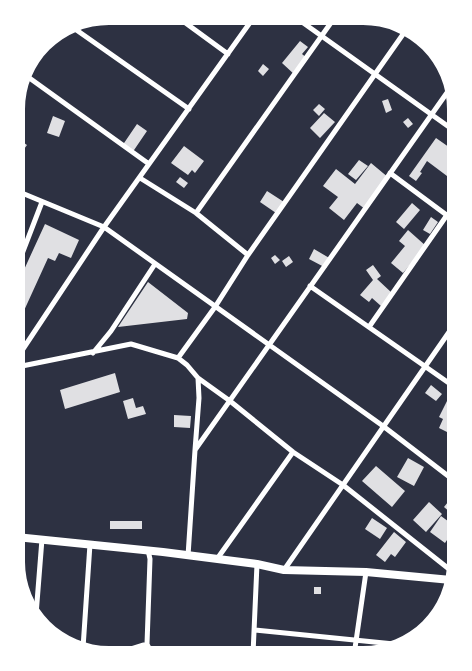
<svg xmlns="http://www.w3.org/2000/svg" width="472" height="671" font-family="'Space Grotesk',sans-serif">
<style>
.building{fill:#e0e0e3}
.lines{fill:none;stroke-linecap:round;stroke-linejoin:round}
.minor{stroke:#fff;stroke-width:5}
.tertiary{stroke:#fff;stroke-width:8}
</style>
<rect width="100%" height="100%" fill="#2d3142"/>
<!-- building -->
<path class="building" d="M300 41 308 47 302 54 308 59 295 75 282 63Z
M263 64 269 69 263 76 258 71Z
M388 99 392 110 386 113 382 101Z
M319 104 325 109 319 116 313 110Z
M324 113 335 122 320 138 310 128Z
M53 116 65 121 59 137 47 133Z
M408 118 413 124 408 128 403 122Z
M137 124 147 131 132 153 122 146Z
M17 138 27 145 19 156 17 154Z
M436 138 456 152V180L455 182 427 161 420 172 422 173 416 181 409 176Z
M184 146 204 161 195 173 192 170 188 175 171 163Z
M359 160 368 166 356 180 348 174Z
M371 163 389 178 365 209 357 203 344 220 329 208 338 197 323 186 336 169 355 184Z
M180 177 188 183 184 188 176 182Z
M267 191 284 202 276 213 260 202Z
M412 203 420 210 404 229 396 222Z
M431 217 438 222 430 234 423 230Z
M45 224 79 240 71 258 59 253 55 261 48 258 17 326V285Z
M408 230 426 246 403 273 391 263 405 246 399 241Z
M454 235 456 236V250L447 245Z
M314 249 331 259 326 268 309 259Z
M275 255 280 260 275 264 271 258Z
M289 256 293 262 286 267 282 261Z
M373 265 381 276 377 279 392 293 381 306 372 298 369 302 360 295 373 280 366 270Z
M148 282 188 313 187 319 118 327Z
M115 373 120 392 65 409 60 390Z
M431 385 442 394 436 401 425 393Z
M133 398 136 408 143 406 146 414 128 419 123 401Z
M447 401 456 406V419L449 433 439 428 443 419 439 417Z
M174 415 191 416 190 428 174 427Z
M408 458 424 467 414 486 397 477Z
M376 466 405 491 392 507 362 481Z
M456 492V509L452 514 444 507Z
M429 502 442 514 426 532 413 520Z
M441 516 456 527 449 538 456 537V551L449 552 447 540 445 543 430 532Z
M372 518 387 528 380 539 365 529Z
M110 521H142V529H110Z
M394 532 406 542 395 557 391 554 385 562 376 555Z
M314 587H321V594H314Z"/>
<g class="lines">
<!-- minor -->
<path class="minor" d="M176 16 228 54
M295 17 456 132
M75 29 189 109
M28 77 149 164
M390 173 456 222
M140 178 196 213 248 255
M17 191 104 227 383 426 456 482
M196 213 335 17
M17 267 42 202
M310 286 456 388
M369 327 447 215
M93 353 111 331 155 264
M17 358 104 227 254 17
M178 358 215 307 248 255 406 30
M17 367 131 344 178 358 187 365 198 378 199 398 195 450
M198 378 230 401 293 452 343 485 454 573
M188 556 195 450 451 87
M217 559 293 452
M284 570 456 322
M36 615 42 539
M255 630 404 645
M147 644 152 654
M83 648 90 544
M115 654 147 644 150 559 148 550
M253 654 257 564
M354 655 366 572"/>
<!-- tertiary -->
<path class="tertiary" d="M16 537 163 552 257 564 284 570 366 572 451 580"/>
</g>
<!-- crop -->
<path d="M0 0H472V671H0ZM109 25H363A84 84 0 0 1 447 109V562A84 84 0 0 1 363 646H109A84 84 0 0 1 25 562V109A84 84 0 0 1 109 25Z" fill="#fff" fill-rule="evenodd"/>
</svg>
